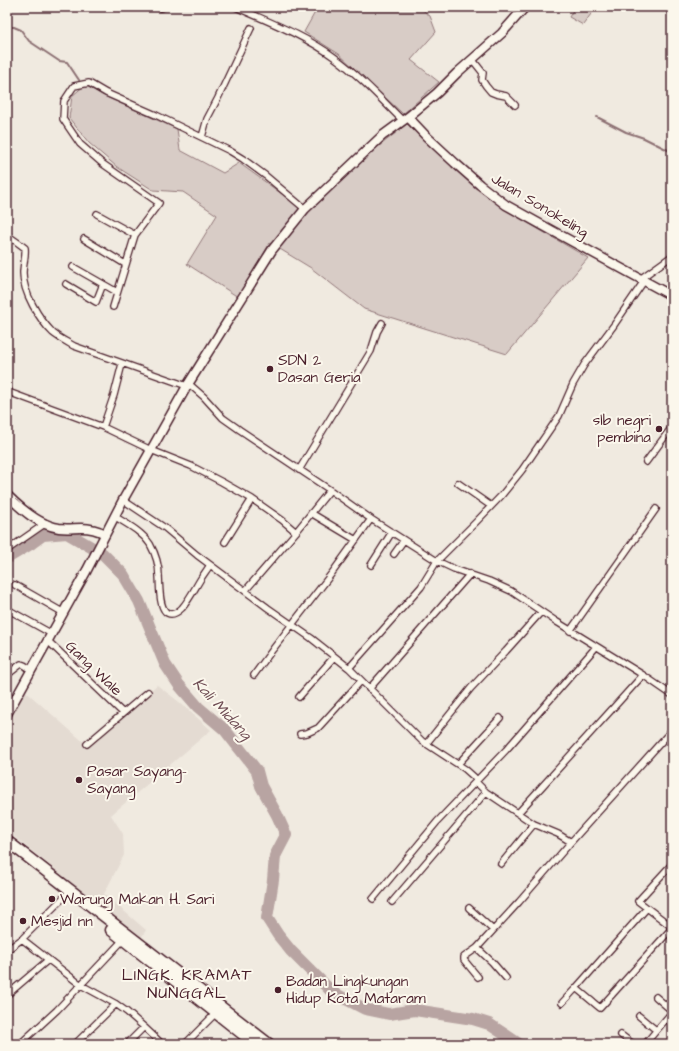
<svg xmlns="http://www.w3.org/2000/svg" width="679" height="1051" font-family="'Architects Daughter',sans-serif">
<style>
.built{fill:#e4dbd2}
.green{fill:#d8ccc6;stroke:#917678}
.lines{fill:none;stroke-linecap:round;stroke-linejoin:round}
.stream{stroke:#8c6f72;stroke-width:2}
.river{stroke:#b8a4a2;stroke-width:12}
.street-casing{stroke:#4a1f2b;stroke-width:8}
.secondary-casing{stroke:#4a1f2b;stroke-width:11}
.highway-casing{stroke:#4a1f2b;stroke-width:13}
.street{stroke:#fbf7ec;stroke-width:5.5}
.secondary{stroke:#fbf7ec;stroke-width:8}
.highway{stroke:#fbf7ec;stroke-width:10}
.poi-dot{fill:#4a1f2b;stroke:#fbf7ec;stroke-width:1.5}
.labels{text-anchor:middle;stroke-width:4;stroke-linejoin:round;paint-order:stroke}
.street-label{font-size:15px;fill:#4a1f2b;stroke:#fbf7ec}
.poi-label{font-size:15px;fill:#4a1f2b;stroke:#fbf7ec;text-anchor:start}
.water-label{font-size:16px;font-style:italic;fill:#704e55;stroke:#fbf7ec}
.neighbourhood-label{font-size:16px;letter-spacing:1px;fill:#4a1f2b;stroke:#fbf7ec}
</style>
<rect width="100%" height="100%" fill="#f0eae0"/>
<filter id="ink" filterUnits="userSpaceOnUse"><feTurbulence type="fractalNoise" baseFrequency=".025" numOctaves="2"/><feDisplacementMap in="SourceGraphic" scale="8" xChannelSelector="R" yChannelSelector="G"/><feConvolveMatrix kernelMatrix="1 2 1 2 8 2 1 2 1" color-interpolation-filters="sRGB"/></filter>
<g filter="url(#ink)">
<!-- built -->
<path class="built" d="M157 685 178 701 211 730 111 815 123 834 124 855 104 894 146 930 141 938 7 831V720L23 689 87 745Z"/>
<!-- green -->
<path class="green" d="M318 7H419L430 16 436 32 411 60 439 82 403 114 339 54 304 32Z
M575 7H596L583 25 569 17Z
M85 85 102 95 177 129 180 150 223 173 239 163 307 212 364 158 407 124 454 168 504 209 588 258 507 354 364 309 311 268 270 243 238 297 187 264 217 215 183 192 153 190 117 167 89 143 69 118 72 96Z"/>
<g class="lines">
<!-- stream -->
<path class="stream" d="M660 7 672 15
M7 27H14L21 30 29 41 59 61 67 62 79 80
M597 117 626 132 644 138 672 152"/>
<!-- river -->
<path class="river" d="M7 558 32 543 43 535 67 533 103 554 123 574 139 601 165 664 179 685 198 707 225 730 257 771 261 786 277 815 286 835 275 856 273 880 267 918 278 935 291 951 332 992 365 1009 389 1014 415 1010 473 1019 489 1024 519 1044"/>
<!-- street casing -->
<g class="street-casing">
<path id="street" d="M158 7 161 8 164 7
M236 7C269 22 304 35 334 57 359 75 381 99 403 121
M472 59 483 73 482 80 486 86 491 92 496 94 506 96 515 105
M202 137 207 119 218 98 251 28
M97 214 135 235
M7 235 17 242 25 248C26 256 23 265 23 273 23 293 39 319 53 333 59 338 67 342 74 346L187 386
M84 239 125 264
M73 267 117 292
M640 279 672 256
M66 284 96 302 103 284
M113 307 135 235 159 203 103 164 80 144 63 119 64 101 74 86 89 83 106 93 156 115 230 151 243 159 266 176 305 209
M188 383 204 397 223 418 240 430 330 490 371 519 437 561 454 569 489 581 511 591 557 622 643 675 672 695
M7 390 11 393 103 427 151 450 191 466 222 482 252 499 282 520 296 532
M103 427 114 395 122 364
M646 462 672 427
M299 470 371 351 377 332 382 323
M458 483 491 506
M123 500 165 528 197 555 268 608 311 638 349 668 422 741 465 769 474 777 478 784 486 792 534 824 558 834 571 842
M311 513 356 540
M114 516C127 524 141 531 150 544 155 553 159 566 159 576 160 585 158 614 171 614 175 614 179 611 182 608 189 600 194 590 200 580 203 575 207 570 210 565
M225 542 252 499
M7 550 46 523
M394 554 404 540
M371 565 392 532
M15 585 64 613
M245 591 296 532 330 490
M7 609 52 634
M570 631 656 509
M48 641 123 713
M349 668 421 587 437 561 476 522 501 496 522 470 559 416 573 384 584 365 614 325 644 281
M7 675 21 664 24 665 32 670
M254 675 273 649 332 573 371 519
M369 689 470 574
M299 697 334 657
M300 734 307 733 318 728 361 681
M87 744 148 692
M426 744 471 688 506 651 541 612
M458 764 500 718
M518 813 643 675
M501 864 534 824
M672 864 638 901 672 927
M373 899 437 822 506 750 596 647
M392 902 486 792
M469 908 493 930
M647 908 576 988 600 1008 672 928
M22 939 81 985 116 1004 127 1012 144 1027 162 1044
M477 948 492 962 506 978
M7 950 22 939 66 895
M478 977 464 960V957L477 948 519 902 571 842 672 730
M7 995 48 960
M656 997 672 1011
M562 1003 576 988
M639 1016 656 1030
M621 1035 633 1044
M20 1044 57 1010 123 940
M75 1044 116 1004
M127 1044 144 1027
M185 1044 216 1013
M645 1044 672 1012"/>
</g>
<!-- secondary casing -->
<g class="secondary-casing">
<path id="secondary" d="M408 117 426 136 455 163 480 185 506 205 551 230 672 296
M7 495C21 509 39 525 59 528 67 529 74 528 81 528 90 528 98 530 105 534
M7 714 87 570 123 500 187 386 272 250 305 209 382 136 408 117 437 93 457 73 502 33 525 7"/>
</g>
<!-- highway casing -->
<g class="highway-casing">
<path id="highway" d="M7 841 269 1044
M111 930 255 1044"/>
</g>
<!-- street -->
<use href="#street" class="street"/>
<!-- secondary -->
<use href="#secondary" class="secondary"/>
<!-- highway -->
<use href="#highway" class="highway"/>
</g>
</g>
<!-- markers -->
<g class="poi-dot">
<circle cx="270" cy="369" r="4"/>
<circle cx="659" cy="429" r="4"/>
<circle cx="79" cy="780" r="4"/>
<circle cx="52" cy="899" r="4"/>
<circle cx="23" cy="921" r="4"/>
<circle cx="278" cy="990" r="4"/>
</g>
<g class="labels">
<!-- street labels -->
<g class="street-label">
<text transform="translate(540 205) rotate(31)" y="5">Jalan Sonokeling</text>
<text transform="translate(94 668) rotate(44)" y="5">Gang Wale</text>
</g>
<!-- poi labels -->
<g class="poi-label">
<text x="278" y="365">SDN 2<tspan x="278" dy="17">Dasan Geria</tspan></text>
<text x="651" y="425" text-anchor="end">slb negri<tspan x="651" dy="17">pembina</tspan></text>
<text x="87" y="776">Pasar Sayang-<tspan x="87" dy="17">Sayang</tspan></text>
<text x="60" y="904">Warung Makan H. Sari</text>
<text x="31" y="926">Mesjid nn</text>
<text x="286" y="986">Badan Lingkungan<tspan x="286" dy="17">Hidup Kota Mataram</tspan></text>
</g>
<!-- water labels -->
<g class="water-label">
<text transform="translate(223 708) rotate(47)" y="6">Kali Midang</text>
</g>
<!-- neighbourhood labels -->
<g class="neighbourhood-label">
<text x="187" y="980">LINGK. KRAMAT<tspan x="187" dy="18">NUNGGAL</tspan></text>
</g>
</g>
<!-- margin -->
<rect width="679" height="1051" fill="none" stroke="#fbf7ec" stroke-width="24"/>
<rect x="12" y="12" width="655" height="1027" fill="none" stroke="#4a1f2b" stroke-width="1.5" filter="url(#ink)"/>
</svg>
